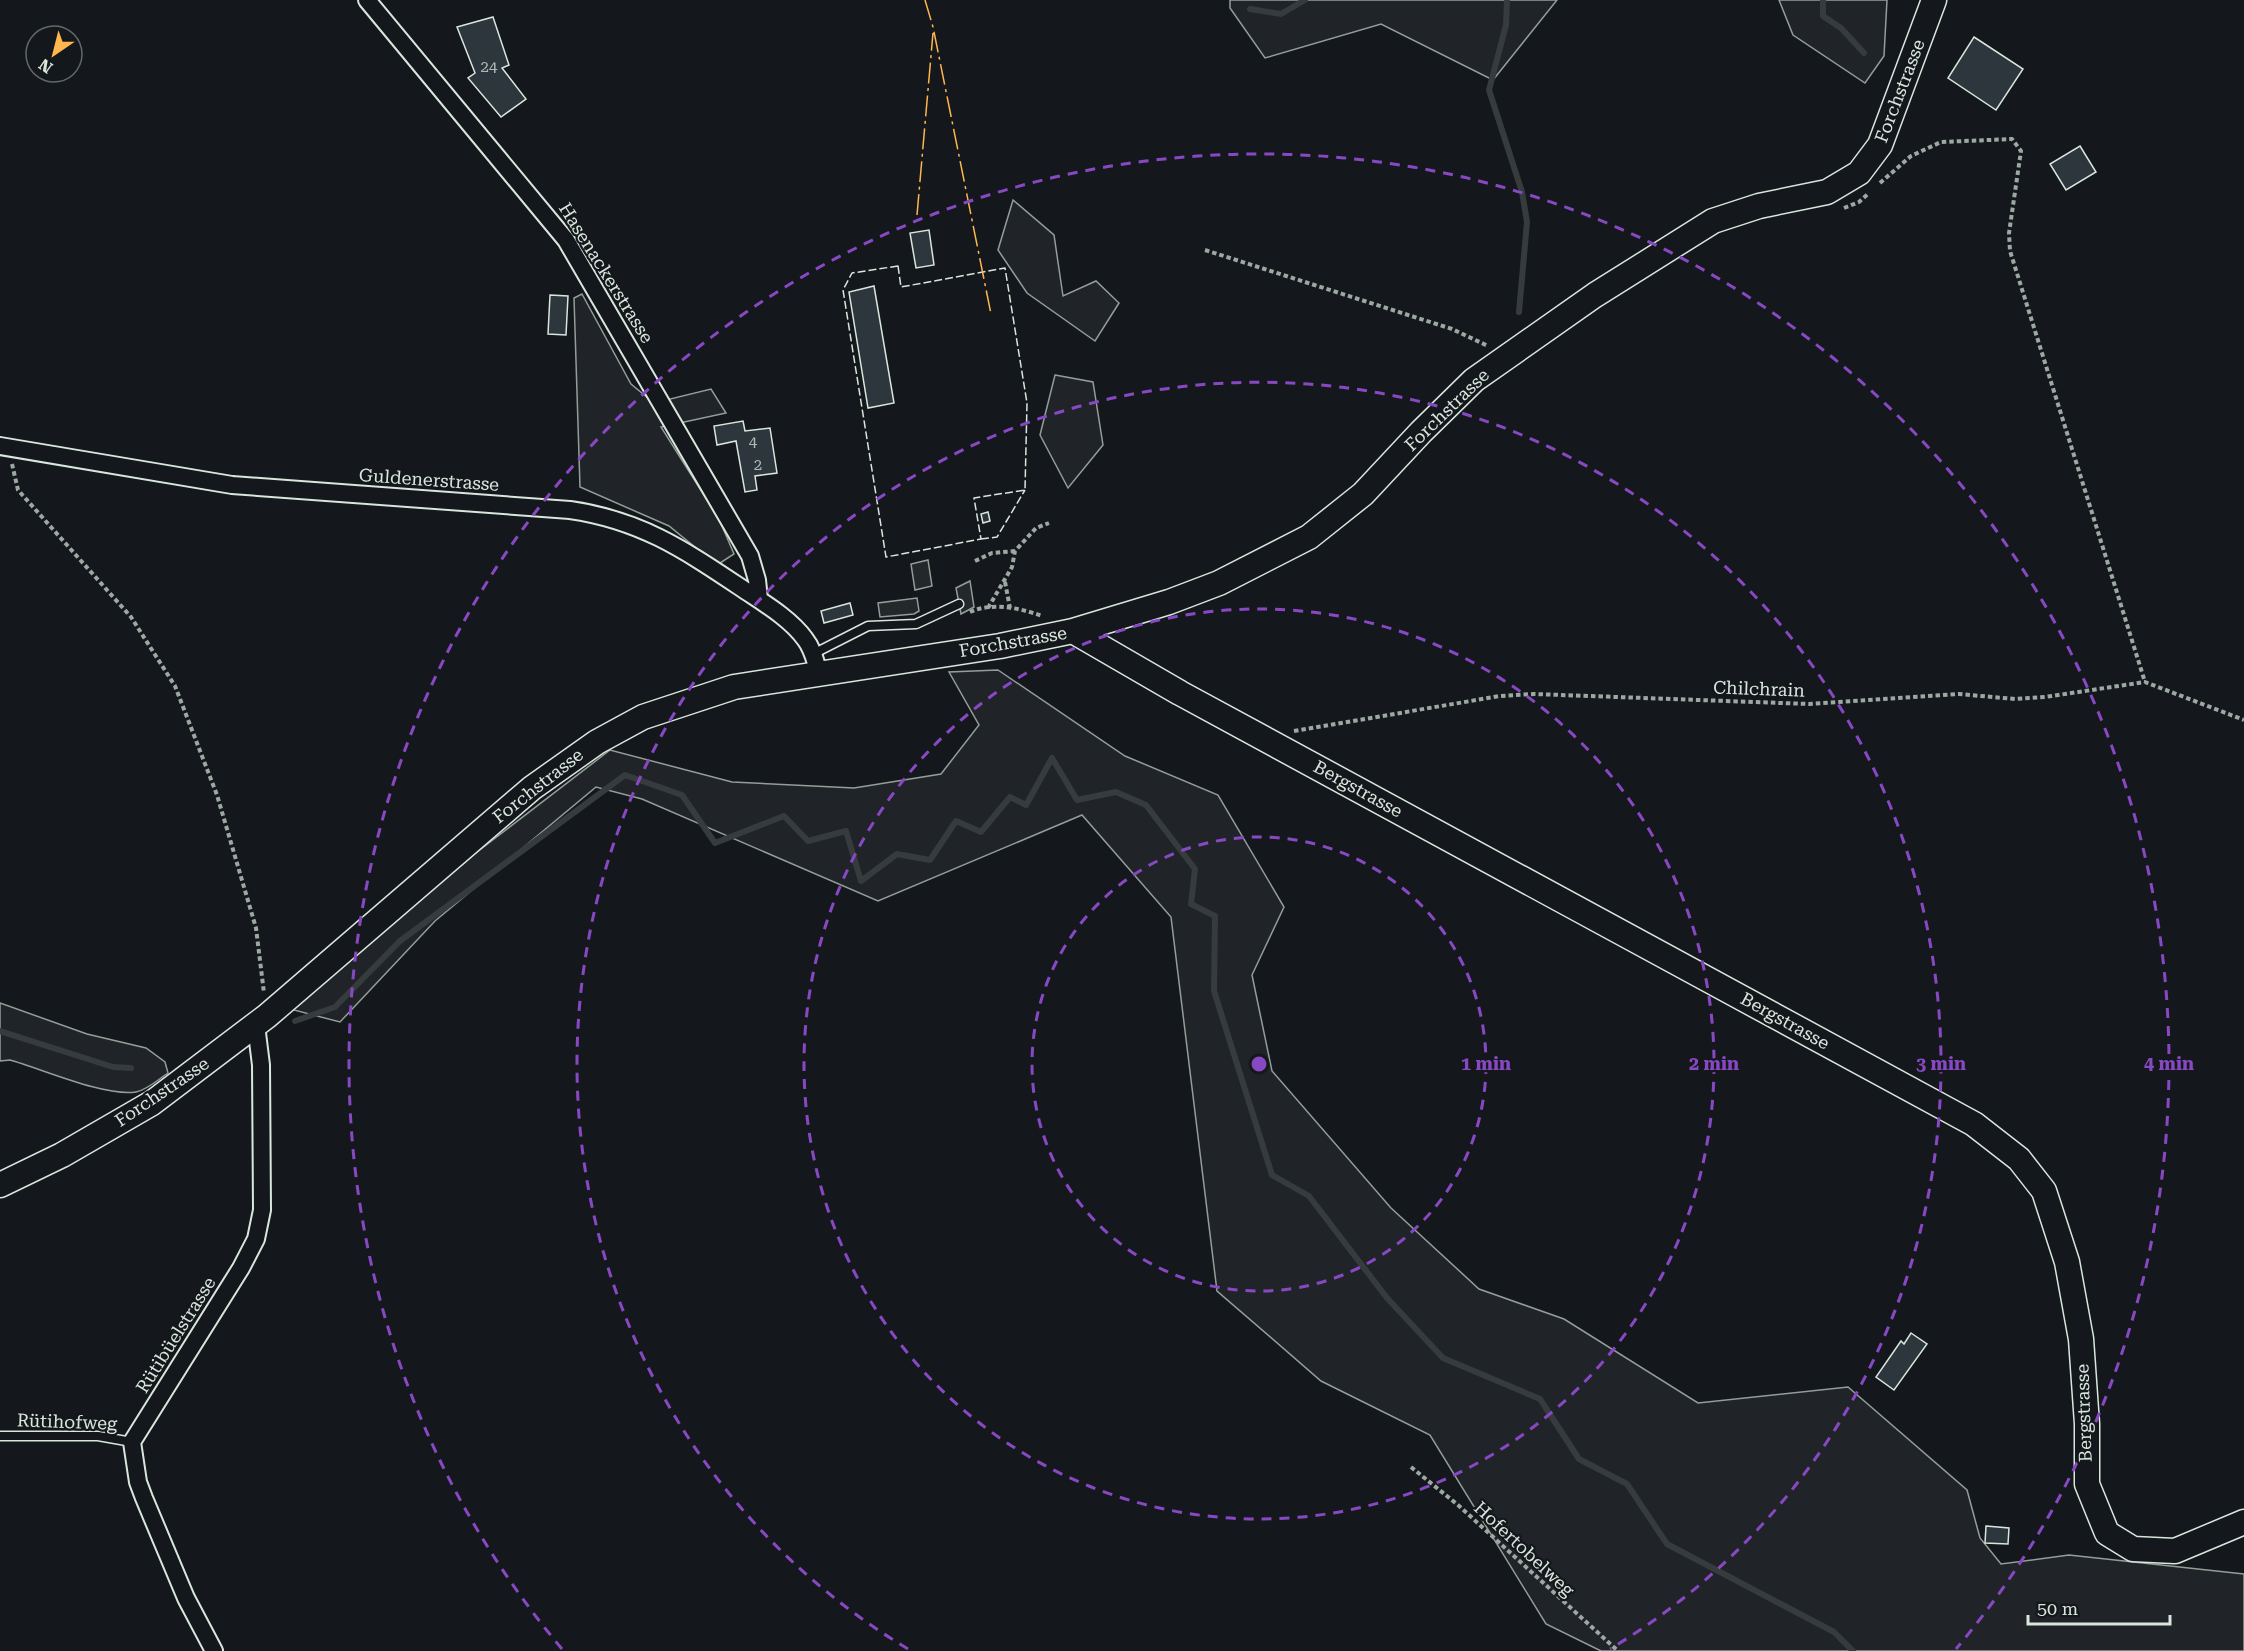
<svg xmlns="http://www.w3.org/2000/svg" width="2244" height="1651" font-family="'Roboto Serif',serif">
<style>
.green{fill:#202428;stroke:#939e99;stroke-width:1.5}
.parking{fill:#24282b;stroke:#939e99;stroke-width:1.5}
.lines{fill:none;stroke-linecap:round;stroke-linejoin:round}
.stream{stroke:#363b3e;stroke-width:6}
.building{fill:#2c363c;stroke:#d8e6dc;stroke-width:1.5}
.lane-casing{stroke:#d8e6dc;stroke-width:11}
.street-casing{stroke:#d8e6dc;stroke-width:20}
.secondary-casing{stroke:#d8e6dc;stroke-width:27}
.path{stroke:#9da8a2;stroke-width:4;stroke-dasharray:4.5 3;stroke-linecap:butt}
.lane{stroke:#14181c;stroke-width:8}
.street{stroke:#14181c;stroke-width:16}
.secondary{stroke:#14181c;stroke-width:24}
.fence{stroke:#d8e6dc;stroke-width:1.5;stroke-dasharray:8 3;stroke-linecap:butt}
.power{stroke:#ffb74d;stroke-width:1.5;stroke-dasharray:21 4.5 3 4.5;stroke-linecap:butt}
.ring{fill:none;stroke:#8948c3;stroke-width:3;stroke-dasharray:10 8}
.labels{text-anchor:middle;stroke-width:4.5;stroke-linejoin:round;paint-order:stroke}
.number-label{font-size:15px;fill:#adbab4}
.street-label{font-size:18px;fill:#d8e6dc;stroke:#14181c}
.centre{fill:#8948c3;stroke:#14181c;stroke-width:3}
.ring-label{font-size:18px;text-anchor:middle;font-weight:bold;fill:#8948c3;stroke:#14181c;stroke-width:4.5;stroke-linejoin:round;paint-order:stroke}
</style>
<rect width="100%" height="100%" fill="#14181c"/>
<!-- green -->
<path class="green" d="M1230 0H1557L1493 80 1381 24 1265 58 1230 8Z
M1779 0H1887L1884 56 1865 83 1793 35Z
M1013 200 1054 235 1063 296 1096 281 1119 303 1095 341 1027 293 998 250Z
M582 294 631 384 654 403 711 389 726 413 661 427 719 519 734 554 717 565 669 526 580 487 574 298Z
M1055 375 1093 382 1103 445 1068 488 1040 435Z
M998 670 1125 756 1218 795 1284 907 1252 975 1272 1071 1391 1208 1479 1289 1564 1319 1698 1403 1848 1387 1967 1490 1980 1538 2001 1564 2069 1555 2244 1574V1651H1601L1546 1624 1430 1435 1321 1381 1217 1291 1171 917 1082 815 878 901 642 799 596 787 435 921 340 1022 290 1009 477 852 610 750 732 782 854 788 941 774 979 725 949 672Z
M0 1003 87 1034 146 1048 165 1062 168 1073C159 1079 147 1090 136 1092 105 1097 42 1069 10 1060L0 1061Z"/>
<!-- parking -->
<path class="parking" d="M928 560 932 586 915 590 911 564Z
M970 581 974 607 961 614 956 588Z
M917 598 919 611 914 614 880 617 878 603Z"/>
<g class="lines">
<!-- stream -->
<path class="stream" d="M1507 0 1506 25 1489 90 1522 192 1527 222 1519 312
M1823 0V16L1841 28 1864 53
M1250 9 1281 14 1305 0
M295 1021 335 1007 400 941 625 775 682 795 715 843 784 816 808 841 846 831 861 881 897 854 930 860 956 821 981 832 1010 797 1026 805 1052 758 1077 800 1116 792 1146 805 1195 869 1191 904 1215 916 1214 991 1272 1175 1309 1196 1387 1298 1443 1358 1540 1399 1579 1459 1627 1484 1667 1544 1834 1632 1853 1651
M0 1031 113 1067 131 1068"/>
</g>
<!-- building -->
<path class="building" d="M493 17 509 65 502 68 526 99 501 117 468 78 475 73 457 27Z
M1974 37 2023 69 1996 110 1948 78Z
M2080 146 2096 172 2066 190 2050 164Z
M929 230 934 265 916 268 910 233Z
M874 286 894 403 868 408 849 292Z
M550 295 568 296 566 335 548 334Z
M743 421 745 431 770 428 777 473 755 476 757 490 745 492 736 441 717 445 714 426Z
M988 512 990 521 983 523 981 514Z
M850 603 853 615 824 623 821 611Z
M1911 1333 1927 1344 1894 1390 1876 1377 1901 1341 1904 1344Z
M1986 1526 2009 1528 2008 1544 1985 1543Z"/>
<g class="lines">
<!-- lane casing -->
<g class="lane-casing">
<path id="lane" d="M813 654 868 626 916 624 959 604
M0 1436H98L132 1442"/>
</g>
<!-- street casing -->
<g class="street-casing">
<path id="street" d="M367 0 566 240 750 556 757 580 759 599
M0 446 232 485 570 510C640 520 683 549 740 587 762 602 790 618 805 639 813 649 815 661 819 673
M214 1651 186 1598 144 1498 138 1482 132 1442 241 1268 256 1239 262 1210 261 1065 256 1025"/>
</g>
<!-- secondary casing -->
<g class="secondary-casing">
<path id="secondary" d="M1073 631 1180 693 1974 1124 2019 1159 2044 1191 2067 1262 2081 1339 2087 1424V1484L2107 1533 2133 1549 2175 1551 2244 1522
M0 1185 62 1155 152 1103 267 1016 532 788 597 742 643 717 734 687 1000 646 1073 631 1169 602 1219 583 1309 537 1363 494 1421 432 1474 380 1595 295 1713 221 1759 206 1827 192 1859 173 1880 145 1934 0"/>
</g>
<!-- path -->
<path class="path" d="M1880 183 1911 156 1941 142 2012 139 2021 151 2009 233 2010 251 2145 682
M1844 208 1859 202 1868 194
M1205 250 1452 329 1488 346
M12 464 18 490 131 617 175 686 217 795 256 928 264 993
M975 561 992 553 1015 551
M1005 582 1010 608
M988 608 1012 567 1015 551 1036 528 1049 523
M970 612C992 602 1020 608 1042 616
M1294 731 1500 696 1534 694 1809 704 1959 694 2015 699 2045 697 2145 682 2244 720
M1411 1467 1458 1505 1618 1651"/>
<!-- lane -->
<use href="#lane" class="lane"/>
<!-- street -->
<use href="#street" class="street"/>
<!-- secondary -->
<use href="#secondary" class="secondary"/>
<!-- fence -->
<path class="fence" d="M898 266 901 287 1005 268 1027 403 1025 490 974 498 981 539 886 557 843 290 852 273Z
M981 539 997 537 1025 490"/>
<!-- power -->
<path class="power" d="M925 0 933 27 991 314
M917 215 933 33"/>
</g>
<!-- distance rings -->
<g class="ring">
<circle cx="1259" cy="1064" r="227"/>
<circle cx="1259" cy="1064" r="455"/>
<path d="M908 1649A682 682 0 1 1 1610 1649"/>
<path d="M562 1649A910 910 0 1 1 1956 1649"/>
</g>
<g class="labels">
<!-- number labels -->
<g class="number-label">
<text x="489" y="72">24</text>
<text x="753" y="447">4</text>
<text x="758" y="470">2</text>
</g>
<!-- street labels -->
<g class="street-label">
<text transform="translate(1900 91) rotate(-69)" y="6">Forchstrasse</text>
<text transform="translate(606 273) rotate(58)" y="6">Hasenackerstrasse</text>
<text transform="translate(1447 410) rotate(-44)" y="6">Forchstrasse</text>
<text transform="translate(429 480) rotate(4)" y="6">Guldenerstrasse</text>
<text transform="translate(1013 642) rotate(-10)" y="6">Forchstrasse</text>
<text transform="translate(1759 689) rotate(2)" y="6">Chilchrain</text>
<text transform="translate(538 786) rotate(-38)" y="6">Forchstrasse</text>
<text transform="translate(1358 789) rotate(29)" y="6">Bergstrasse</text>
<text transform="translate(1785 1021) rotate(29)" y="6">Bergstrasse</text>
<text transform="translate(162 1092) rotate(-34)" y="6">Forchstrasse</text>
<text transform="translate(176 1335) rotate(-58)" y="6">Rütibüelstrasse</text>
<text transform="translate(2084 1413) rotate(-92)" y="6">Bergstrasse</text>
<text transform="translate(67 1422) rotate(2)" y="6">Rütihofweg</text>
<text transform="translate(1524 1549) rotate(43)" y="6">Hofertobelweg</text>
</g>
</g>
<circle cx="1259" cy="1064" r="9" class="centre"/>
<g class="ring-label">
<text x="1486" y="1070">1 min</text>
<text x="1714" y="1070">2 min</text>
<text x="1941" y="1070">3 min</text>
<text x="2169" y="1070">4 min</text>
</g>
<!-- north arrow -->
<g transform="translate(54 54) rotate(215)"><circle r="28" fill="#14181c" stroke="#626a69" stroke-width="1.5"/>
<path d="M0-4.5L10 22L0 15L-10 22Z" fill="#ffb74d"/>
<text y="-9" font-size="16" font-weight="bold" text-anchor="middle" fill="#d8e6dc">N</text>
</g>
<!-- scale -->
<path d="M2028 1615v9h142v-9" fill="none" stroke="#d8e6dc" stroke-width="3"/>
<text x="2037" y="1615" font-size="18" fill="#d8e6dc" stroke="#14181c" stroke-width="4.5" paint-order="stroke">50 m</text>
</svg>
